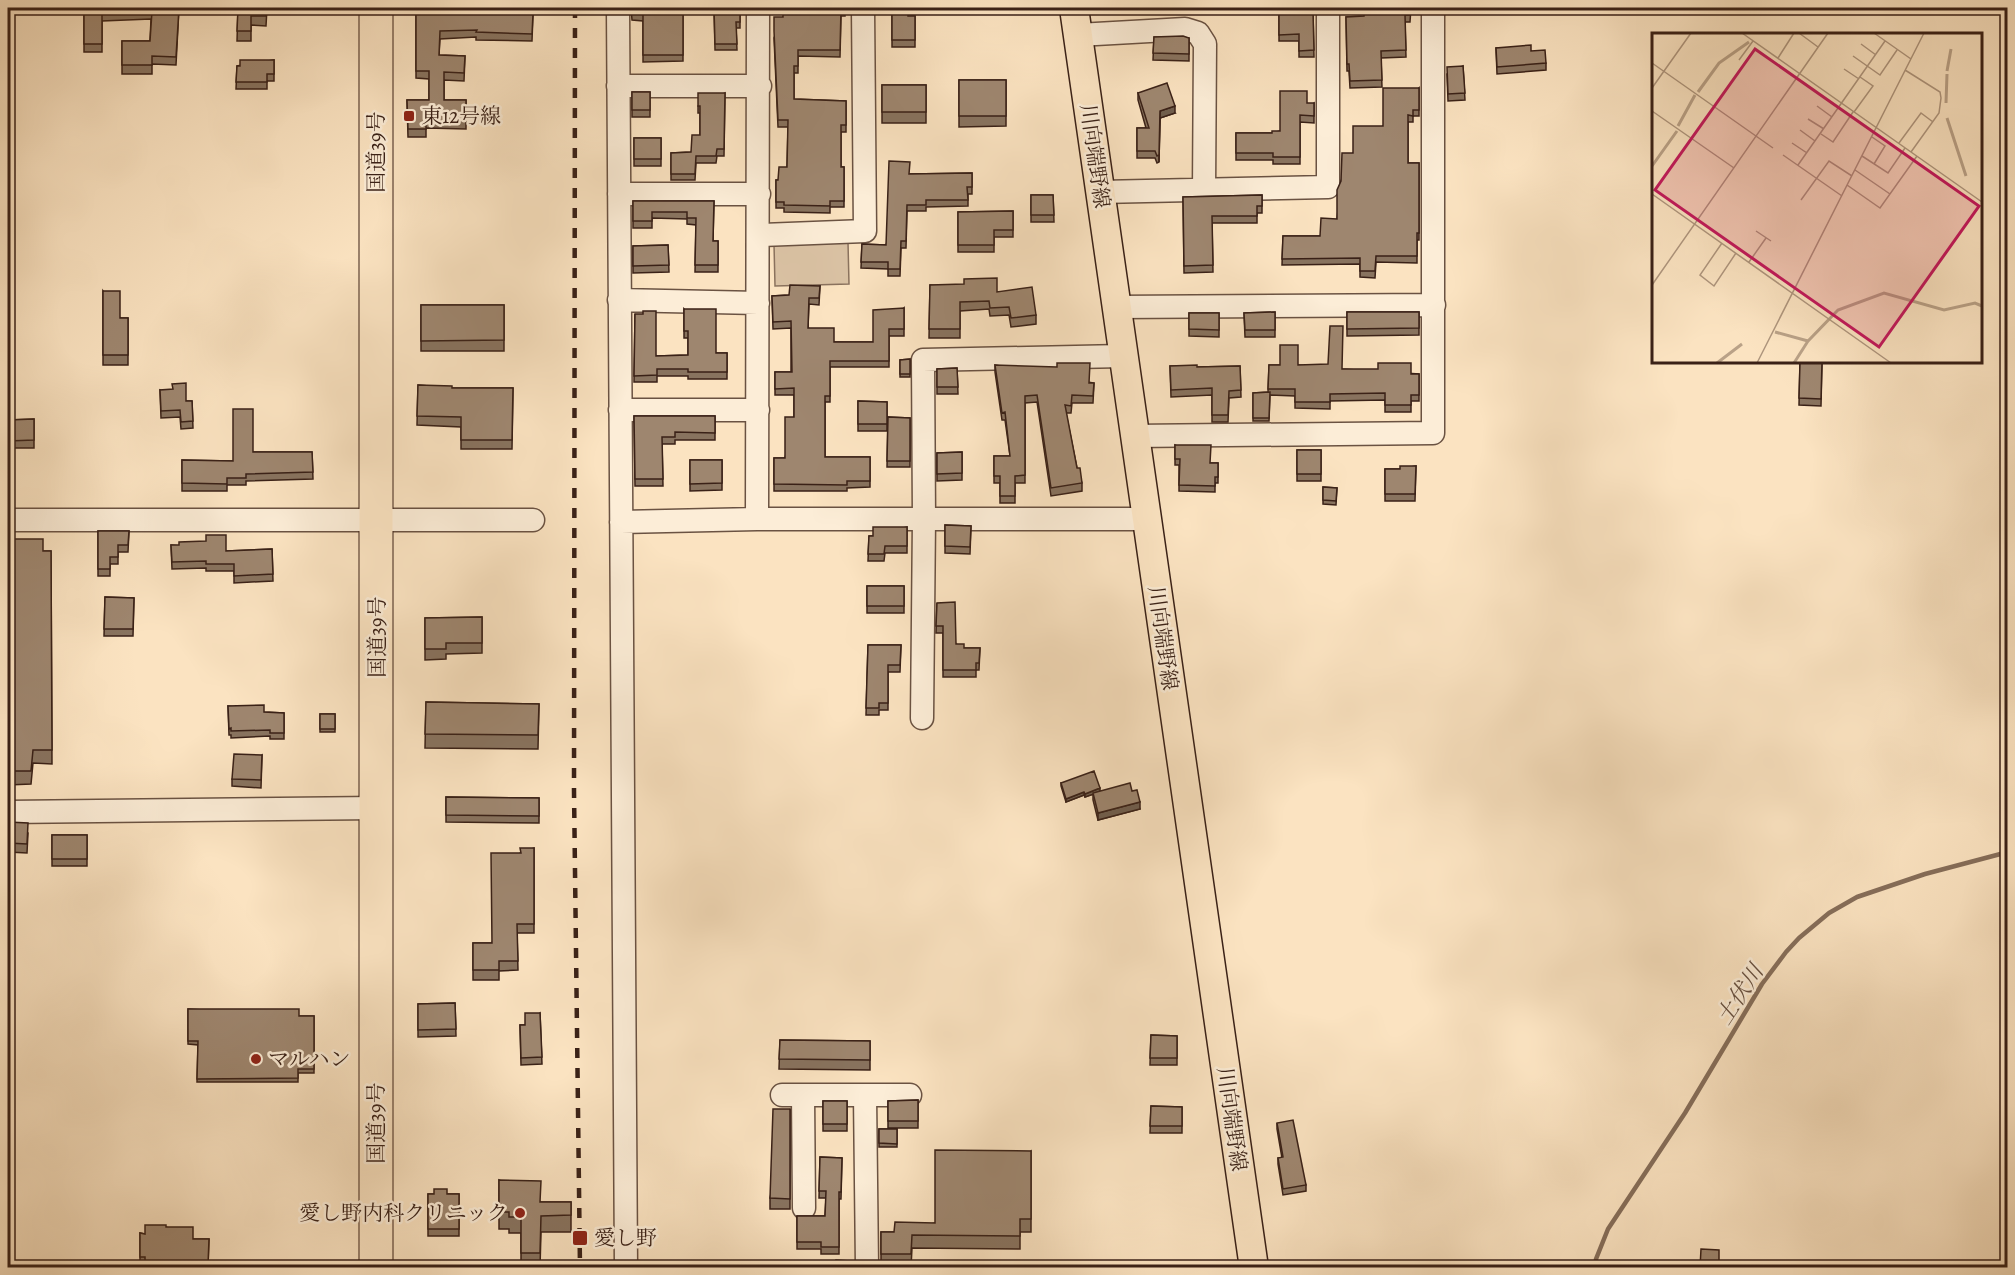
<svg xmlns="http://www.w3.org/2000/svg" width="2015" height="1275" font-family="Alegreya,'Noto Serif JP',serif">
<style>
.green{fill:#dac2a4;stroke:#8a725e;stroke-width:1.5}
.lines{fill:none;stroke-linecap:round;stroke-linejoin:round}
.stream{stroke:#866e5a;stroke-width:4.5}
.minor-casing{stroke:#6a5242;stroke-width:25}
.major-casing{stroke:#3a2117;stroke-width:31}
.highway-casing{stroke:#3a2117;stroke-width:35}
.minor{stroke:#fcedd7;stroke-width:22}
.major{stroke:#fbe3c1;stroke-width:28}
.highway{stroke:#fbe3c1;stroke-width:33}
.rail{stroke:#3a2117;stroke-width:4.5;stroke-dasharray:10 10;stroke-linecap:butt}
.wall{fill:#88735f;stroke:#3a2117;stroke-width:1.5}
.shaded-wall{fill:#6f5e4e;stroke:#3a2117;stroke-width:1.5}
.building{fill:#9e866f;stroke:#3a2117;stroke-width:1.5}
.poi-dot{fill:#8f2418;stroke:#fcedd7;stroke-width:2}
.labels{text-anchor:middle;stroke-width:5;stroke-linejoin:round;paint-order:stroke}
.poi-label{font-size:21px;fill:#3a2117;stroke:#fcedd7;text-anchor:start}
.street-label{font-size:21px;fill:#3a2117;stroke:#fcedd7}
.water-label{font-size:22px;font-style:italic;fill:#664e3e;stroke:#fcedd7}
.inset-river{fill:none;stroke:#b9a187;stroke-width:3}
.inset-road{fill:none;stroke:#ae957d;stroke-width:1.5}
.view{fill:#c2185b;fill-opacity:0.15;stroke:#c2185b;stroke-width:3}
.inset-edge{fill:none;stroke:#3a2117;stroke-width:3}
</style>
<rect width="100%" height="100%" fill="#fbe3c1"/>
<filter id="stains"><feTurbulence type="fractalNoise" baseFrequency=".00333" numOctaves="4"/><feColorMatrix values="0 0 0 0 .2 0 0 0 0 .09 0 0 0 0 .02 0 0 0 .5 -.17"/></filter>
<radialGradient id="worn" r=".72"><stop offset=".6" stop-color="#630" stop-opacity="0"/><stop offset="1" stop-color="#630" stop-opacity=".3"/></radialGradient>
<!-- green -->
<path class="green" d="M848 242 849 284 775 286 774 244Z"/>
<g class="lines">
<!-- stream -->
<path class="stream" d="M1595 1268 1596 1259 1608 1229 1685 1113 1762 984 1786 952 1799 938 1829 913 1857 897 1925 874 2008 852"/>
<!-- minor casing -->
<g class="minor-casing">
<path id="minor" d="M618 8 626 1268
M1078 35 1185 29 1198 33 1205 44 1204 190
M618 86H760
M1100 192 1328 187V8
M619 194H759
M759 235 865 231 863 8
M619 300 758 303
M1116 307 1434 305
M620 410H758
M1134 436 1433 433V8
M757 519 758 8
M8 520H533
M621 522 757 519H1146
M922 718 924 519 923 360 1123 356
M8 812 377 808
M782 1095H910
M803 1095 804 1208
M865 1095 867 1268"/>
</g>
<!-- major casing -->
<g class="major-casing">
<path id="major" d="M1074 8 1254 1268"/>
</g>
<!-- highway casing -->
<g class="highway-casing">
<path id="highway" d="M376 8V1268"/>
</g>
<!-- minor -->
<use href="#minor" class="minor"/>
<!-- major -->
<use href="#major" class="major"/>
<!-- highway -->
<use href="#highway" class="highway"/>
<!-- rail -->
<path class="rail" d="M575 8 574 791 580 1268"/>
</g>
<!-- wall -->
<path class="wall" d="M84 8H179L176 65 152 64V74H122V41H150L151 19 102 21V52H84Z
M238 8H267L266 26 251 25V41H237Z
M416 8 460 13 499 12 498 8H515V13L533 14 532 41 476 40V37L440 39 439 55 465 56 464 81 444 80V100H466V129L426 128V137H408L407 100H429V79L416 78Z
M631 8H683V61L643 62V21L632 20Z
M691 8 740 9V28H736L737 50H715L714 9 691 10Z
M845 8V16H841L840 57 798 56V73H794V99L846 101V132H841V167H844V207H830V213L784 212V208H776V180H778L787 167 788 127H778L774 38 783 17Z
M886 8H908V16H915V47H892V8Z
M1201 8H1239V10H1201Z
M1411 8 1410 22H1405L1406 57 1381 58 1382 87 1350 88 1349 71H1347L1346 17 1364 16Z
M1313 12 1314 57H1299V41H1279V13Z
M1154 37 1189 38V61L1153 60Z
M1496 48 1531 51 1546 63V70L1497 74Z
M274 60V81H267V89H236L237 66Z
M1463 66 1465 100 1448 101 1447 74Z
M959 80H1006V126L959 127Z
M882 85H926V123H882Z
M1419 88V116H1413V122H1408V163H1419V240H1417V263L1376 262 1375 278 1360 277V264L1282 265 1283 236H1320L1337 219 1341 181 1353 153 1383 126Z
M632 92H650V117H632Z
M725 93 724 156H717L716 163H696L695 180H671V153L691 152 700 135V113H698V106Z
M1138 93 1175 113 1160 118 1159 162 1157 163 1155 158H1137V128H1146L1138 100Z
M1314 103V123L1300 122V164H1273V160H1236V133H1272L1280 131Z
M634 138H661V166H634Z
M972 173V194H968V206L926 207V211H907L906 248H901L900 276H888V269L861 268 862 244 886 245 910 174Z
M1031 195H1053L1054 222H1031Z
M1262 195V213H1257V223H1212L1213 272 1184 273 1183 197Z
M633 201H714L713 241H718V272H695L696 225 687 224V219L652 218V228H633Z
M1013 211V237H994V252H958V212Z
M668 245 669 272 633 273V246Z
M930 285 997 292 1036 315V324L1011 327 1009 315 990 316 989 309 960 311V338H929Z
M820 286 819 305 809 304 808 328 834 342H873L904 308V336H889V367H830V402H825V457H870V487L847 488V491H774V458H785L794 417V395H775V372H791V328L773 329 772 296 789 295Z
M103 291 120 318H128V365H103Z
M421 305H504V351H421Z
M684 309 716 353H727V379H688V376H657V382H634L635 314 656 356 688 355V338H684Z
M1275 312V337H1245L1244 313Z
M1347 312H1419V335L1347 336Z
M1189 313H1219V337L1189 336Z
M910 359V377H900V360Z
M1800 362H1822L1821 406 1799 405Z
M995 365 1094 383 1093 403H1072L1071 413H1066L1077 468 1082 483V491L1051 496 1037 402 1025 403V483H1015V503H1000V483H994V456H1010L1005 420H1002L995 372Z
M1269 365H1298L1342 369 1419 374V401H1411V412H1385V400L1330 401V409L1295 408V396L1270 395 1269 421H1253V393L1268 392Z
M1170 366 1197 367 1240 366 1241 397 1229 398 1228 422H1212V395L1171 397Z
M957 368 958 394H937V369Z
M418 385 452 388H513L512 449H461V427L417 425Z
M160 390 186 401H192L193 428 181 429 180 417 161 418Z
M858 401 887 402V431H858Z
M634 416H715V440H675V444H662L663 486H635Z
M888 417 910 418V467H887Z
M34 419V448H8V420Z
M1175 445 1210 463H1218V483H1215V492L1179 491V465H1175Z
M1297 450H1321V481H1297Z
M253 452H312L313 479 246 481V485H227V491H182V460L233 461Z
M962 452V480L937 481V453Z
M690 460H722V490L690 491Z
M1416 466 1415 501H1385V469H1400Z
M1323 487 1337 488 1336 505 1323 504Z
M945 525 971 526 970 554 945 553Z
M907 527V553H885L884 561H868L869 536H873Z
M98 531H129L128 552H118V564H110V576H98Z
M8 539 43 551H51L52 764 33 763 31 784 8 785Z
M171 545 226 551 272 549 273 581 234 583V571H206V568L172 569Z
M867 586H904V613H867Z
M105 597 134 598 133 636H104Z
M937 603 956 644 964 648H980L979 670H976V677H943V633H936Z
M482 617V653L446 654V659L425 660V618Z
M868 645H901L900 672H888V710H879V715H866Z
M426 702 539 704 538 749 425 748Z
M228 706 264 712 284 713V739H270V736L231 738V735H229Z
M320 714H335V732H320Z
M262 755 261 788 232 786V779Z
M1061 783 1100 791H1132L1140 809 1098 820 1093 800V794L1085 797 1084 795 1066 802 1061 786Z
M446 797 539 798V823L446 822Z
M8 822 28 833 27 853 8 852Z
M52 835H87V866H52Z
M534 848V933H517L518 970 499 971V980H473V943H492L520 853Z
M455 1003 456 1036 418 1037V1004Z
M188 1009 299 1016H314V1073H298V1082H197L198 1045 188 1044Z
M540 1013 542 1064 521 1065 520 1025H525Z
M1151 1035 1177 1036V1065H1150Z
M780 1040 870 1041V1070L779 1069Z
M918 1100V1128H888V1101Z
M823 1101H847V1131H823Z
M1151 1106 1182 1107V1133H1150Z
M790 1109V1209H770V1198Z
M1277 1123 1306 1185V1191L1283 1195 1278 1164V1158H1282L1277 1129Z
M879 1129H897V1147H879Z
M1031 1151V1232H1020V1249L912 1248 911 1268 881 1267V1232H894L935 1223Z
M820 1157 842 1158 841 1199H839V1254H821V1249H797V1216H825L826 1198H819Z
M499 1180 541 1202H571V1232H541L540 1268H521V1233H509V1229H499Z
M428 1194H459V1236H428Z
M166 1227 193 1239H209L208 1268H145V1264H140V1233L145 1234Z"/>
<!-- shaded-wall -->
<path class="shaded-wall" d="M1175 106V113L1160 118 1159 162 1160 111Z
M1100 788V792L1085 797V794Z
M1084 792V795L1066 802V799Z
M1140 802V809L1098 820V813Z"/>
<!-- building -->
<path class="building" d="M84 8H179L176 57 152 56V65H122V41H150L152 11 102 12V44H84Z
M238 8H267L266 16H251V31H237Z
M416 8H460V13L499 12V8H515V13L533 14 532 34 476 32 477 30 440 31 439 55 465 56 464 73 444 72V100H466V121H426V129H408L407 100H429V71H416Z
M631 8H683V55H643V14H632Z
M714 8 740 9V22H736L737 44H715Z
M783 8H845V10H841L840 50H798V66H794V99L846 101V125H841V167H844V201H830V206L784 205V202H776V180H778L779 167H787L788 120H778L774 31V17H783Z
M892 8H908V16H915V40H892Z
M1364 8H1410V15H1405L1406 50 1381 51 1382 80 1350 81 1349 64H1347L1346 17 1364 16Z
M1313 12 1314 50 1299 51V34L1279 35V13Z
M1183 36 1189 38V54L1153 53 1154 37Z
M1531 45V51L1545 50 1546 63 1497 67 1496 48Z
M240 60H274V74H267V82H236L237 66H240Z
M1463 66 1465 93 1448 94 1447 67Z
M959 80H1006V116H959Z
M1167 83 1175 106 1160 111 1159 155 1157 156 1155 151H1137V128H1149L1138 93Z
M882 85H926V112H882Z
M1383 88H1419V110H1413V116L1408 115V163H1419V233H1417V256H1376L1375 271H1360V258L1282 259 1283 236H1320L1321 218 1337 219V190L1341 181 1342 153H1353V126H1383Z
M1280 91H1307V103H1314V116L1300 115V157H1273V153H1236V133H1272V131H1280Z
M632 92H650V110H632Z
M698 93H725L724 149H717L716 156H696L695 174H671V153L691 152 692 135H700V106H698Z
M634 138H661V159H634Z
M889 161 910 162 909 174 972 173V187H967L968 200H926V205H907L906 241H901L900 269H888V262H861L862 244 886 245Z
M1031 195H1053L1054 215H1031Z
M1262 195V206H1257V216H1212L1213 265 1184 266 1183 197Z
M633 201H714L713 241H718V265H695L696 218H687V212H652V221H633Z
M1013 211V230H994V245H958V212Z
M668 245 669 265 633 266V246Z
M997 278V292L1032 287 1036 315 1011 318 1009 307 990 308 989 301 960 302V329H929L930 285 964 284V279Z
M790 285 820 286 819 298H809L808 328H834V342H873V310L904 308V329H889V361H830V396H825V457H870V481H847V485L774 484V458H785V417H794V388L775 389V372H792L791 321 773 322 772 296 789 295Z
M103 291H120V318H128V355H103Z
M421 305H504V340L421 341Z
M684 309H716V353H727V372H688V369H657V375L634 376 635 314H643V311H656V356L688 355V331H684Z
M1275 312V330H1245L1244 313Z
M1347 312H1419V328L1347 329Z
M1189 313H1219V330L1189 329Z
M1330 326H1343L1342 369H1378V363H1411V374H1419V395H1411V405H1385V393L1330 394V402H1295V389H1268L1269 365H1280V345H1298V365L1328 364Z
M910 359V374H900V360Z
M1800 362H1822L1821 399 1799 398Z
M1057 363H1090L1089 383H1094L1093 396 1072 395 1071 406 1065 405 1077 468H1080L1082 483 1051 488 1037 395 1025 396V475L1015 476V496H1000V476H994V456H1010L1005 412 1002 413 995 365 1057 367Z
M1197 365V367L1240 366 1241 390 1229 391 1228 415H1212V388L1171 390 1170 366Z
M957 368 958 387H937V369Z
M186 383V401H192L193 421 181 422 180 410 161 411 160 390 173 389 172 384Z
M418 385 452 386V388H513L512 440H461V417L417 416Z
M1270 392 1269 418H1253V393Z
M858 401 887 402V424H858Z
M233 409H253V452H312L313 472 246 474V478H227V484L182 483V460L233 461Z
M634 416H715V433L675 432V437H662L663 479H635Z
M888 417 910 418V461H887Z
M34 419V440L8 441V420Z
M1175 445H1211L1210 463H1218V477H1215V486L1179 485 1180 459H1175Z
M1297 450H1321V474H1297Z
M962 452V473L937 474V453Z
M690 460H722V483L690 484Z
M1400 466H1416L1415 494H1385V469H1400Z
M1323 487 1337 488 1336 501 1323 500Z
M945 525 971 526 970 547 945 546Z
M873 527H907V546H885L884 554H868L869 536H873Z
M98 531H129L128 545H118V557H110V569H98Z
M206 535H226V551L272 549 273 574 234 576V564H206V561L172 562 171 545H179V542L206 541Z
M8 539H43V551H51L52 750H33L31 771H8Z
M867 586H904V606H867Z
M105 597 134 598 133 629H104Z
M955 602 956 644H964V648H980L979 663H976V670H943V626H936L937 603Z
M482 617V643H446V649H425V618Z
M868 645H901L900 665H888V703H879V708H866Z
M426 702 539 704 538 735 425 734Z
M264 705V712L284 713V733H270V730L231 731V728L229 729 228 706Z
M320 714H335V729H320Z
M234 754 262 755 261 780 232 779Z
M1094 771 1100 788 1085 794 1084 792 1066 799 1061 783Z
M1130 783 1132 791 1137 790 1140 802 1098 813 1093 793Z
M446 797 539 798V816L446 815Z
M8 822 28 823 27 844 8 843Z
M52 835H87V859H52Z
M520 848H534V924H517L518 961H499V970H473V943H492L491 853H521Z
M455 1003 456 1029 418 1030V1004Z
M188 1009H299V1016H314V1069H298V1078L197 1079 198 1041H188Z
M525 1013H540L542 1057 521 1058 520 1025H525Z
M1151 1035 1177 1036V1058H1150Z
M780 1040 870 1041V1060L779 1059Z
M918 1100V1121H888V1101Z
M823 1101H847V1124H823Z
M1151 1106 1182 1107V1126H1150Z
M773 1109H790V1199L770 1198Z
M1293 1120 1306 1185 1283 1189 1278 1158 1283 1157 1277 1123Z
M879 1129H897V1144L879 1143Z
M935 1150 1031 1151V1219H1020V1236L912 1235 911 1254H881V1232H894L895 1222 935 1223Z
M820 1157 842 1158 841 1192H839V1247H821V1242H797V1216H825L826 1191H819Z
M499 1180 541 1181 540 1202H571V1215L541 1216 540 1253H521V1217H509V1212H499Z
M434 1189H447V1194H459V1229H428V1194H434Z
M145 1225H166V1227H193V1239H209L208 1265 183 1264V1262H145V1257H140V1233L145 1234Z
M1701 1249 1719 1250V1268H1700Z
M836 1260 850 1261V1268H836Z
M267 1266V1268H220V1267Z
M292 1266H307V1268H292Z"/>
<!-- markers -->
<g class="poi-dot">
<rect x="403" y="110" width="12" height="12" rx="3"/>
<circle cx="256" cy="1059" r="6"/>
<circle cx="520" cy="1213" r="6"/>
<rect x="572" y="1230" width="16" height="16" rx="3"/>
</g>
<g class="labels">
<!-- poi labels -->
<g class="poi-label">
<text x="421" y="123">東12号線</text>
<text x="268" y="1066">マルハン</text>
<text x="508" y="1220" text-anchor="end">愛し野内科クリニック</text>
<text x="594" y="1245">愛し野</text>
</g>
<!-- street labels -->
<g class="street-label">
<text transform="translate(376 152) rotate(-90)" y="7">国道39号</text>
<text transform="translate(1095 156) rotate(82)" y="7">川向端野線</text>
<text transform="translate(377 637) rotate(-90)" y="7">国道39号</text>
<text transform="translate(1163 638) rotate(82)" y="7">川向端野線</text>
<text transform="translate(1232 1119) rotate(82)" y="7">川向端野線</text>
<text transform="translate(376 1123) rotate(-90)" y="7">国道39号</text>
</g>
<!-- water labels -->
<g class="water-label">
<text transform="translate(1739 994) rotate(-57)" y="8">土伏川</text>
</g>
</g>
<!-- overview -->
<g transform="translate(1652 33)">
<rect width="330" height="330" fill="#fbe3c1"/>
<path class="inset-river" d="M295 38 299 16M46 59 67 30 97 9M294 70 295 41M295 85 314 143M26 93 43 62M0 133 25 98M123 299 156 308 186 277 232 260 292 277 323 270 330 273M65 330 90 311M142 330 156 308"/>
<path class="inset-road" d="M90 0 330 169M147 0 166 14M222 0 259 26M209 11 224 22M201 23 228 42 245 17M126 25 142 0M87 27 101 8M0 30 121 115M192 36 207 46M253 37 288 59 289 65 287 80 259 119M0 55 39 0M165 73 180 84M0 78 82 135M202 79 221 53 208 44M156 86 172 96M148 97 163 108M169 101 181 109 201 79M220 104 233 113 222 131M140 110 155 120M247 110 269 80 281 89M131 122 190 163M210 123 236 140 253 115M146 132 233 8M203 137 238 161M195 152 228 175 265 123M0 161 239 330M149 167 177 128 200 143M104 198 119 208M70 210 48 242 62 253 84 220M97 229 114 205M0 252 176 0M105 330 272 0"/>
<path class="view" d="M103 16 327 173 227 314 3 157Z"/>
<rect width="330" height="330" class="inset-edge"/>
</g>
<!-- margin -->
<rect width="2015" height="1275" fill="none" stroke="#fbe3c1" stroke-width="30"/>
<rect x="9" y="9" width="1997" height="1257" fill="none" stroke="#3a2117" stroke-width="3"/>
<rect x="15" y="15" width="1985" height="1245" fill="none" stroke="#3a2117" stroke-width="1.5"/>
<rect width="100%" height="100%" filter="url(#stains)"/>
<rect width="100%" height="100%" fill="url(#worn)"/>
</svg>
